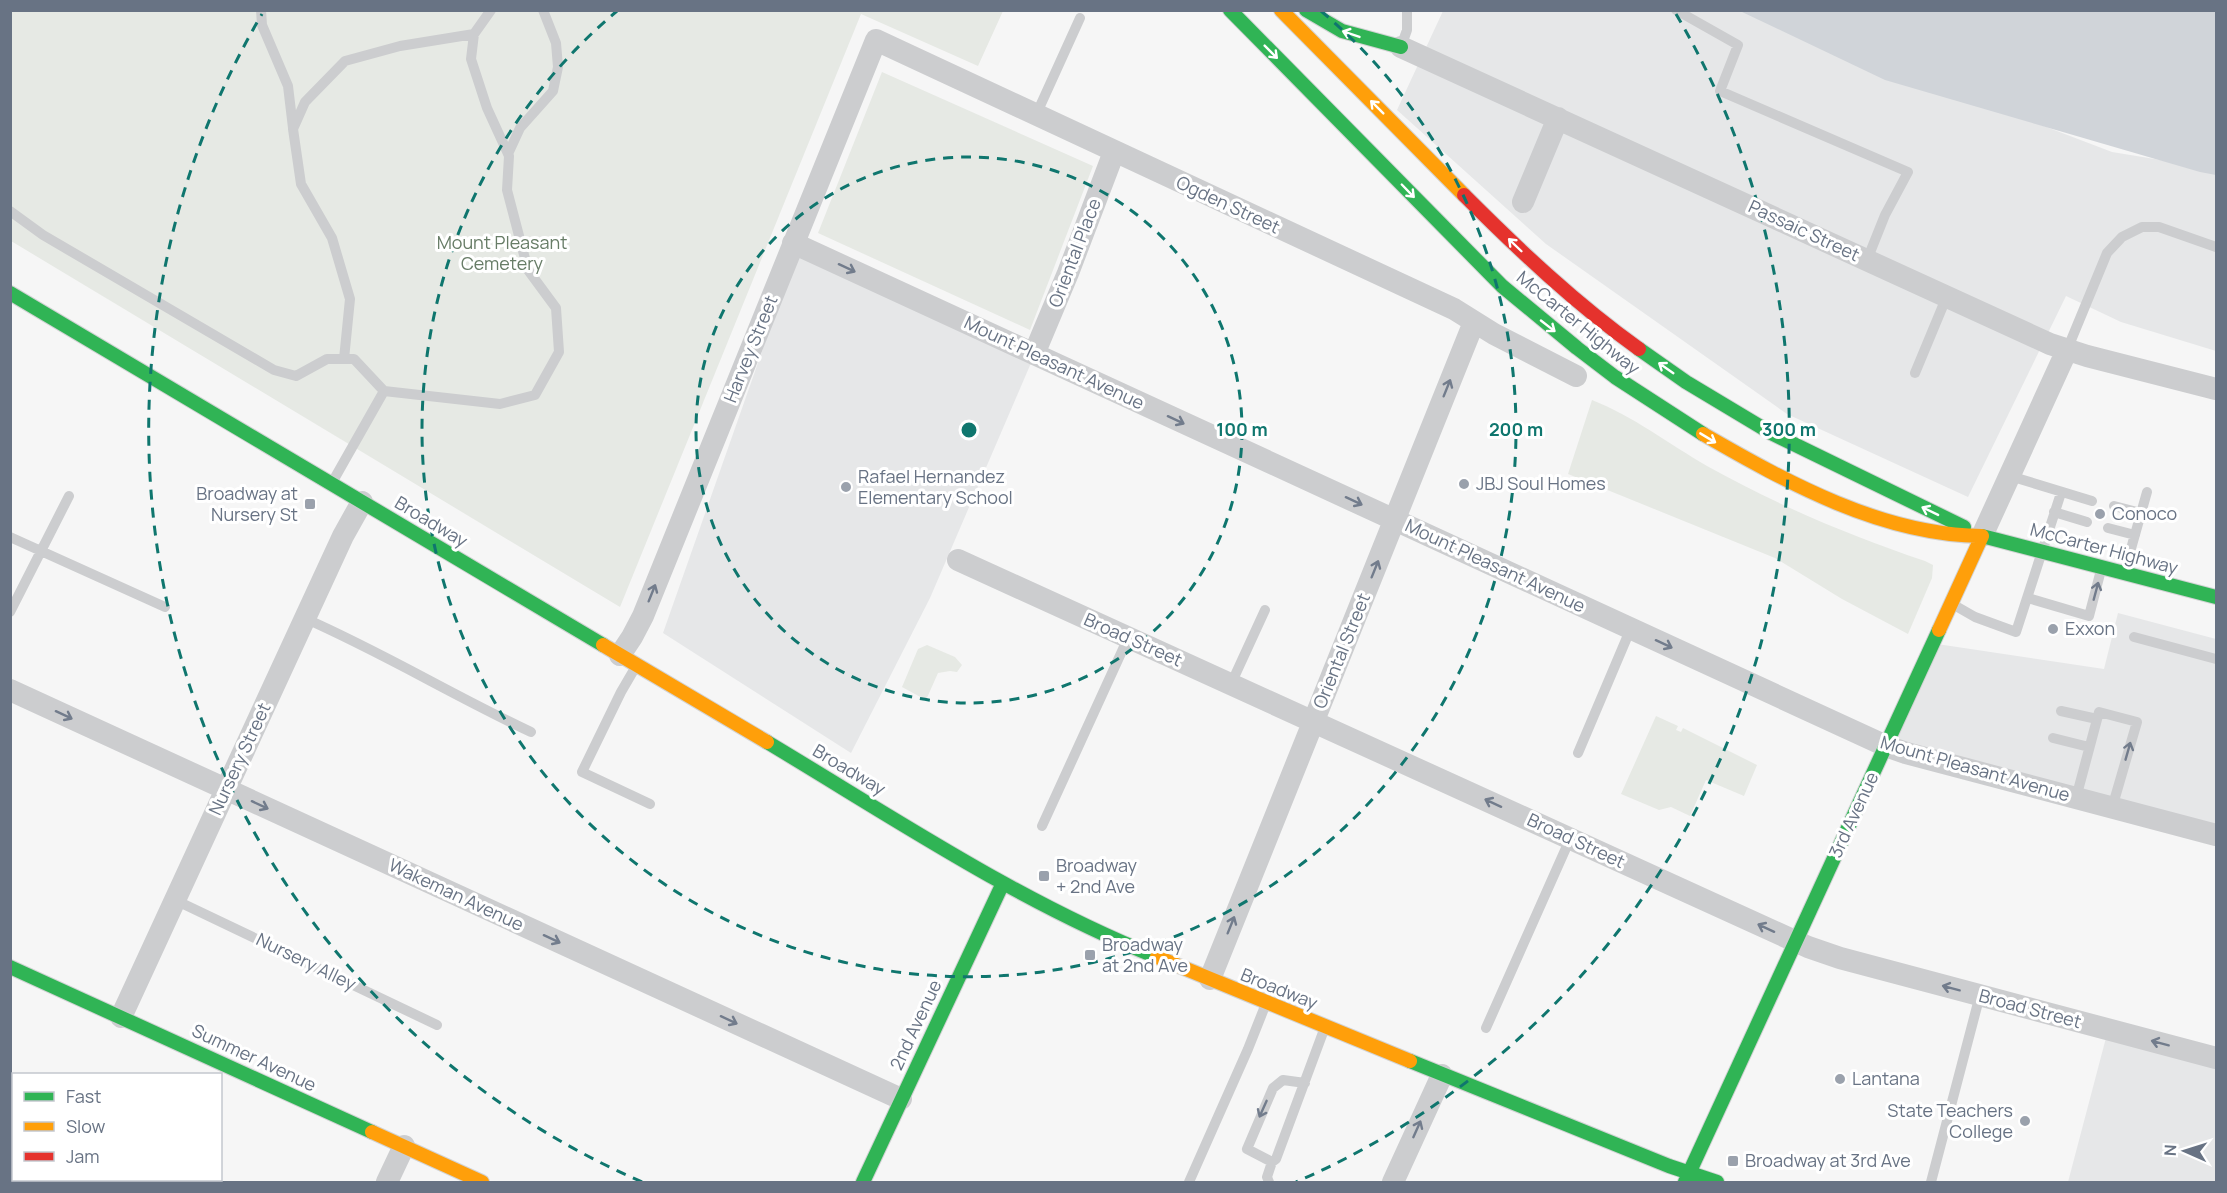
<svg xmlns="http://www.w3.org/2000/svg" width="2227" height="1193" font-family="Manrope,sans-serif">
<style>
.built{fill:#e6e7e8}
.green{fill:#e6e9e4}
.water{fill:#d0d4d9}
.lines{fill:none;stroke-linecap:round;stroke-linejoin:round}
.fast-casing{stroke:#d2d3d4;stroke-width:16}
.slow-casing{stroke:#d2d3d4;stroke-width:16}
.jam-casing{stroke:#d2d3d4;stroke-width:16}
.lane{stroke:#cccdcf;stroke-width:10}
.street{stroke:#cccdcf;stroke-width:22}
.fast{stroke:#30b455;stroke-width:14}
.slow{stroke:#ff9f0a;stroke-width:14}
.jam{stroke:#e5322d;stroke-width:14}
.oneway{stroke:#fff}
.oneway2{stroke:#727c8c}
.ring{fill:none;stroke:#0f766e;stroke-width:3;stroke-dasharray:10 8}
.poi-dot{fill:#9aa1ac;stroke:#fff;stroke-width:2}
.labels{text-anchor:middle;stroke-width:6;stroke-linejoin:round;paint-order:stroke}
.street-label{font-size:18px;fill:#687384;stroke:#fff}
.park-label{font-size:18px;fill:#677c66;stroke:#fff}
.poi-label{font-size:18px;fill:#687384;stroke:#fff;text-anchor:start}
.centre{fill:#0f766e;stroke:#fff;stroke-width:3}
.ring-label{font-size:18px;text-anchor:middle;font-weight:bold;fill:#0f766e;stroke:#fff;stroke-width:6;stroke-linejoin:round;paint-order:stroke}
</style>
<rect width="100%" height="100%" fill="#f6f6f6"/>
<!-- built -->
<path class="built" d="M1443 11H1743L2112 152 2216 169V351L2121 322 2066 296 1968 497 1787 414 1546 244 1397 110Z
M797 252 1031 363 930 598 851 753 663 633Z
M2118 613 2216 639V824L1895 743 1937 644 2104 669Z
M2107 1034 2216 1063V1182H2068Z"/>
<!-- green -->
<path class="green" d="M10 11H1003L978 66 861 14 620 607 11 241Z
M882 72 1093 166 1030 330 818 233Z
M1592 400C1633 416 1669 444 1707 466 1777 505 1850 536 1925 561L1933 565 1932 578 1908 634 1842 599 1775 558 1568 474Z
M927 645 955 657 962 665 957 672 950 671 938 673 926 700 902 687 918 649Z
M1656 716 1678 726 1676 730 1681 732 1683 728 1757 765 1744 796 1706 780 1690 816 1671 807 1659 810 1621 794Z"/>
<!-- water -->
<path class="water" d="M1740 11H2216V175L2200 172 1885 80Z"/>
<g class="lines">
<!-- fast casing -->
<g class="fast-casing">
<path id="fast" d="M1230 10 1502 286 1577 348 1615 377 1703 434
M1306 10 1342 31 1401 47
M10 293 603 645
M1639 349 1686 382 1771 433 1964 527
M1982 536 2216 597
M767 742C894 818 1019 902 1157 957
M10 967 372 1132
M1410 1061 1669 1166 1717 1182
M863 1182 1003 883
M1685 1182 1939 630"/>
</g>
<!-- slow casing -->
<g class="slow-casing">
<path id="slow" d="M1281 10 1464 195
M1703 434C1788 483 1882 535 1982 536
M1939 630 1982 536
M603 645 767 742
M1157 957 1410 1061
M372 1132 482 1182"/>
</g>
<!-- jam casing -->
<g class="jam-casing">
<path id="jam" d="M1464 195C1519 250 1576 304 1639 349"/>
</g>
<!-- lane -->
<path class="lane" d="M261 10 262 25 288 86 293 128
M1676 10 1738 45 1720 91 1908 172 1885 215 1867 260
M1402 44 1407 30V10
M1036 115 1080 18
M508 154 520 128 553 91 558 67 556 43 543 10
M10 211 43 235 274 370 296 376 327 359H354L384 391 500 404 535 395 559 352 556 308 528 270 507 190 509 156 487 108 471 59 474 34 491 10
M2067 350 2107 253 2122 237 2142 227H2159L2216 247
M344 359 350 299 332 238 301 184 293 129 305 102 345 61 400 46 474 34
M1915 373 1947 296
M2010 476 2092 501
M333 481 384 391
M2114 506 2141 513
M2054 512 2087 522
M2108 528 2135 535
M10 537 165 607
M2125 570 2147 492
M2028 598 2089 616 2101 570
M1954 605 1975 617 2016 632 2061 493
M10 612 69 496
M304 618C382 652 454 696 531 732
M2134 637 2216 659
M635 668 621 692 582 772 650 804
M1231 684 1265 610
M2061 711 2097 719
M2053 738 2089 747
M1578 753 1631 628
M2076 798 2099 712 2137 722 2112 808
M1042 826 1128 638
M175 900 437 1025
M1486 1028 1570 839
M1305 1083 1283 1080 1273 1088 1247 1149 1272 1162 1276 1159 1325 1027
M1189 1182 1248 1049 1265 1006
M1269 1182 1267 1177 1272 1162
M1931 1182 1980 995"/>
<!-- street -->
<path class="street" d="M1401 47 2050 344 2087 356 2216 389
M1523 202 1558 118
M793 243 1886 746 1906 753 2216 835
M1034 354 1068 273 1114 152
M1982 536 2067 350
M958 560 1808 947 1840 958 2216 1058
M620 655 632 637 643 616 876 40 1454 309 1494 334 1576 376
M10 690 901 1099
M1210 979 1474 322
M121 1017 343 536 362 502
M387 1182 404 1146
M1393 1182 1442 1075"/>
<!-- fast -->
<use href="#fast" class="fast"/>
<!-- slow -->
<use href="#slow" class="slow"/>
<!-- jam -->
<use href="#jam" class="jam"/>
</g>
<!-- one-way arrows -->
<defs><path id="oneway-shaft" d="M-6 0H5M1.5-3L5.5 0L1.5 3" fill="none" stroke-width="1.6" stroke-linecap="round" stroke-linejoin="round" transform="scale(1.5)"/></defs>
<g class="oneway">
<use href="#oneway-shaft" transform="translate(1351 34) rotate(-161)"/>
<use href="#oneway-shaft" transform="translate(1271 52) rotate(45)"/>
<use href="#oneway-shaft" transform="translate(1377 107) rotate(-135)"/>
<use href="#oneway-shaft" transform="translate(1408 191) rotate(46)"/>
<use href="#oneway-shaft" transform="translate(1515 245) rotate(-136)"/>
<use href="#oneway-shaft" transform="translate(1548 326) rotate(38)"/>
<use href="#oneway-shaft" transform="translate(1666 368) rotate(-145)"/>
<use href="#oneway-shaft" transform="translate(1708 438) rotate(31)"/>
<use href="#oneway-shaft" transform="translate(1930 511) rotate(-154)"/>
</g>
<g class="oneway2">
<use href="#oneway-shaft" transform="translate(847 268) rotate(25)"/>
<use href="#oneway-shaft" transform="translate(1447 388) rotate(-68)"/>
<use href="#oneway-shaft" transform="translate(1176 420) rotate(25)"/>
<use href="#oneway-shaft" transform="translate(1354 501) rotate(25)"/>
<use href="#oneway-shaft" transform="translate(1375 569) rotate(-68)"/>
<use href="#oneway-shaft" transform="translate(2096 591) rotate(-75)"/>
<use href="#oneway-shaft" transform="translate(652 593) rotate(-68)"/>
<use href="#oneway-shaft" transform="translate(1664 644) rotate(25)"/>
<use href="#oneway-shaft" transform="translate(64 715) rotate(25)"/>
<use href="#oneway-shaft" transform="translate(2128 751) rotate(-74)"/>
<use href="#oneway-shaft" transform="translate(1493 803) rotate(-155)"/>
<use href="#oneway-shaft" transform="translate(260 805) rotate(25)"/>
<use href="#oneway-shaft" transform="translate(1231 925) rotate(-68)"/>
<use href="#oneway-shaft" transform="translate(1766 928) rotate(-155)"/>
<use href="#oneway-shaft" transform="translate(552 939) rotate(25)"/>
<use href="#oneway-shaft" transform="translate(1951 988) rotate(-165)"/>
<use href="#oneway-shaft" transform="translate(729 1020) rotate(25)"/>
<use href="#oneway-shaft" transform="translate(2160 1043) rotate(-165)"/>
<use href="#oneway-shaft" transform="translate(1263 1109) rotate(114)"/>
<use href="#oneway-shaft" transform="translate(1417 1129) rotate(-66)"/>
</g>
<!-- distance rings -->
<g class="ring">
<circle cx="969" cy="430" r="273"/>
<path d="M1321 11A547 547 0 1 1 617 11"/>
<path d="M642 1182A820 820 0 0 1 262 14M1676 14A820 820 0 0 1 1296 1182"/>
</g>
<!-- markers -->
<g class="poi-dot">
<circle cx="1464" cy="484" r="6"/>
<circle cx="846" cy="487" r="6"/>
<rect x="304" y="498" width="12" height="12" rx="3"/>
<circle cx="2100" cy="514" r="6"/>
<circle cx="2053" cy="629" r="6"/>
<rect x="1038" y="870" width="12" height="12" rx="3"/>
<rect x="1084" y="949" width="12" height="12" rx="3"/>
<circle cx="1840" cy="1079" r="6"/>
<circle cx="2025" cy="1121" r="6"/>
<rect x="1727" y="1155" width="12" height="12" rx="3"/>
</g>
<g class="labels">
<!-- street labels -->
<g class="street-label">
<text transform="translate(1228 205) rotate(25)" y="6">Ogden Street</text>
<text transform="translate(1804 231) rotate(25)" y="6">Passaic Street</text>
<text transform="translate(1075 253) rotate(-69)" y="6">Oriental Place</text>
<text transform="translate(1578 323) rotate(39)" y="6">McCarter Highway</text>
<text transform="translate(751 349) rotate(-68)" y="6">Harvey Street</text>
<text transform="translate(1054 363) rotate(25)" y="6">Mount Pleasant Avenue</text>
<text transform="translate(431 522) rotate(31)" y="6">Broadway</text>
<text transform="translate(2104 549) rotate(15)" y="6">McCarter Highway</text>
<text transform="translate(1495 566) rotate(25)" y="6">Mount Pleasant Avenue</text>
<text transform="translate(1133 640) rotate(24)" y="6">Broad Street</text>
<text transform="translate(1342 651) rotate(-68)" y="6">Oriental Street</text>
<text transform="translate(240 759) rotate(-65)" y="6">Nursery Street</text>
<text transform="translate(1975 769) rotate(16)" y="6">Mount Pleasant Avenue</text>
<text transform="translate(849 770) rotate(31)" y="6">Broadway</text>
<text transform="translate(1854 815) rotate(-65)" y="6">3rd Avenue</text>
<text transform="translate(1576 841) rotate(25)" y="6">Broad Street</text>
<text transform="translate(456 895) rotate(25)" y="6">Wakeman Avenue</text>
<text transform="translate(306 962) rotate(26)" y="6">Nursery Alley</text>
<text transform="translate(1279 989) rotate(22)" y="6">Broadway</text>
<text transform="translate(2030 1009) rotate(15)" y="6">Broad Street</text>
<text transform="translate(916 1025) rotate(-65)" y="6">2nd Avenue</text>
<text transform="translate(254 1058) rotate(25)" y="6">Summer Avenue</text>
</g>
<!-- park labels -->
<g class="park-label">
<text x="502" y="249">Mount Pleasant<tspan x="502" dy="21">Cemetery</tspan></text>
</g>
<!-- poi labels -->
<g class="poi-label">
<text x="858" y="483">Rafael Hernandez<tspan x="858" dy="21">Elementary School</tspan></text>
<text x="1476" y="490">JBJ Soul Homes</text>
<text x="298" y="500" text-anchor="end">Broadway at<tspan x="298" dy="21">Nursery St</tspan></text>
<text x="2112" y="520">Conoco</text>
<text x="2065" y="635">Exxon</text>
<text x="1056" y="872">Broadway<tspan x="1056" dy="21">+ 2nd Ave</tspan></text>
<text x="1102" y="951">Broadway<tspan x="1102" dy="21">at 2nd Ave</tspan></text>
<text x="1852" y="1085">Lantana</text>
<text x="2013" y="1117" text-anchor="end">State Teachers<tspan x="2013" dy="21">College</tspan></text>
<text x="1745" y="1167">Broadway at 3rd Ave</text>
</g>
</g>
<circle cx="969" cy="430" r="9" class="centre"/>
<g class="ring-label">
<text x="1242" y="436">100 m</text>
<text x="1516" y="436">200 m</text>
<text x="1789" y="436">300 m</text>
</g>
<!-- border -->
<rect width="2227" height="1193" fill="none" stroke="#687384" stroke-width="24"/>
<!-- legend -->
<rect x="12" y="1073" width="210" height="108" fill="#ffffff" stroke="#c3c7ce" stroke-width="1.5"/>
<rect x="24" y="1092" width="30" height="9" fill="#30b455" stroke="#c3c7ce" stroke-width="1.5"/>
<text x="66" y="1103" font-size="18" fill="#687384">Fast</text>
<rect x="24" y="1122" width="30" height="9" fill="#ff9f0a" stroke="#c3c7ce" stroke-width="1.5"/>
<text x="66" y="1133" font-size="18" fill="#687384">Slow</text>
<rect x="24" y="1152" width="30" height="9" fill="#e5322d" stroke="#c3c7ce" stroke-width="1.5"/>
<text x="66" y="1163" font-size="18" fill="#687384">Jam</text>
<!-- north arrow -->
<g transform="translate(2185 1151) rotate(273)" stroke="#ffffff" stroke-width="4.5" paint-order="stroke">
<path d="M0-4.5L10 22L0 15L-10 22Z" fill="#687384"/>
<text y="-9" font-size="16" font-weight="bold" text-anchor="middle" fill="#687384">N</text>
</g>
</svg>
